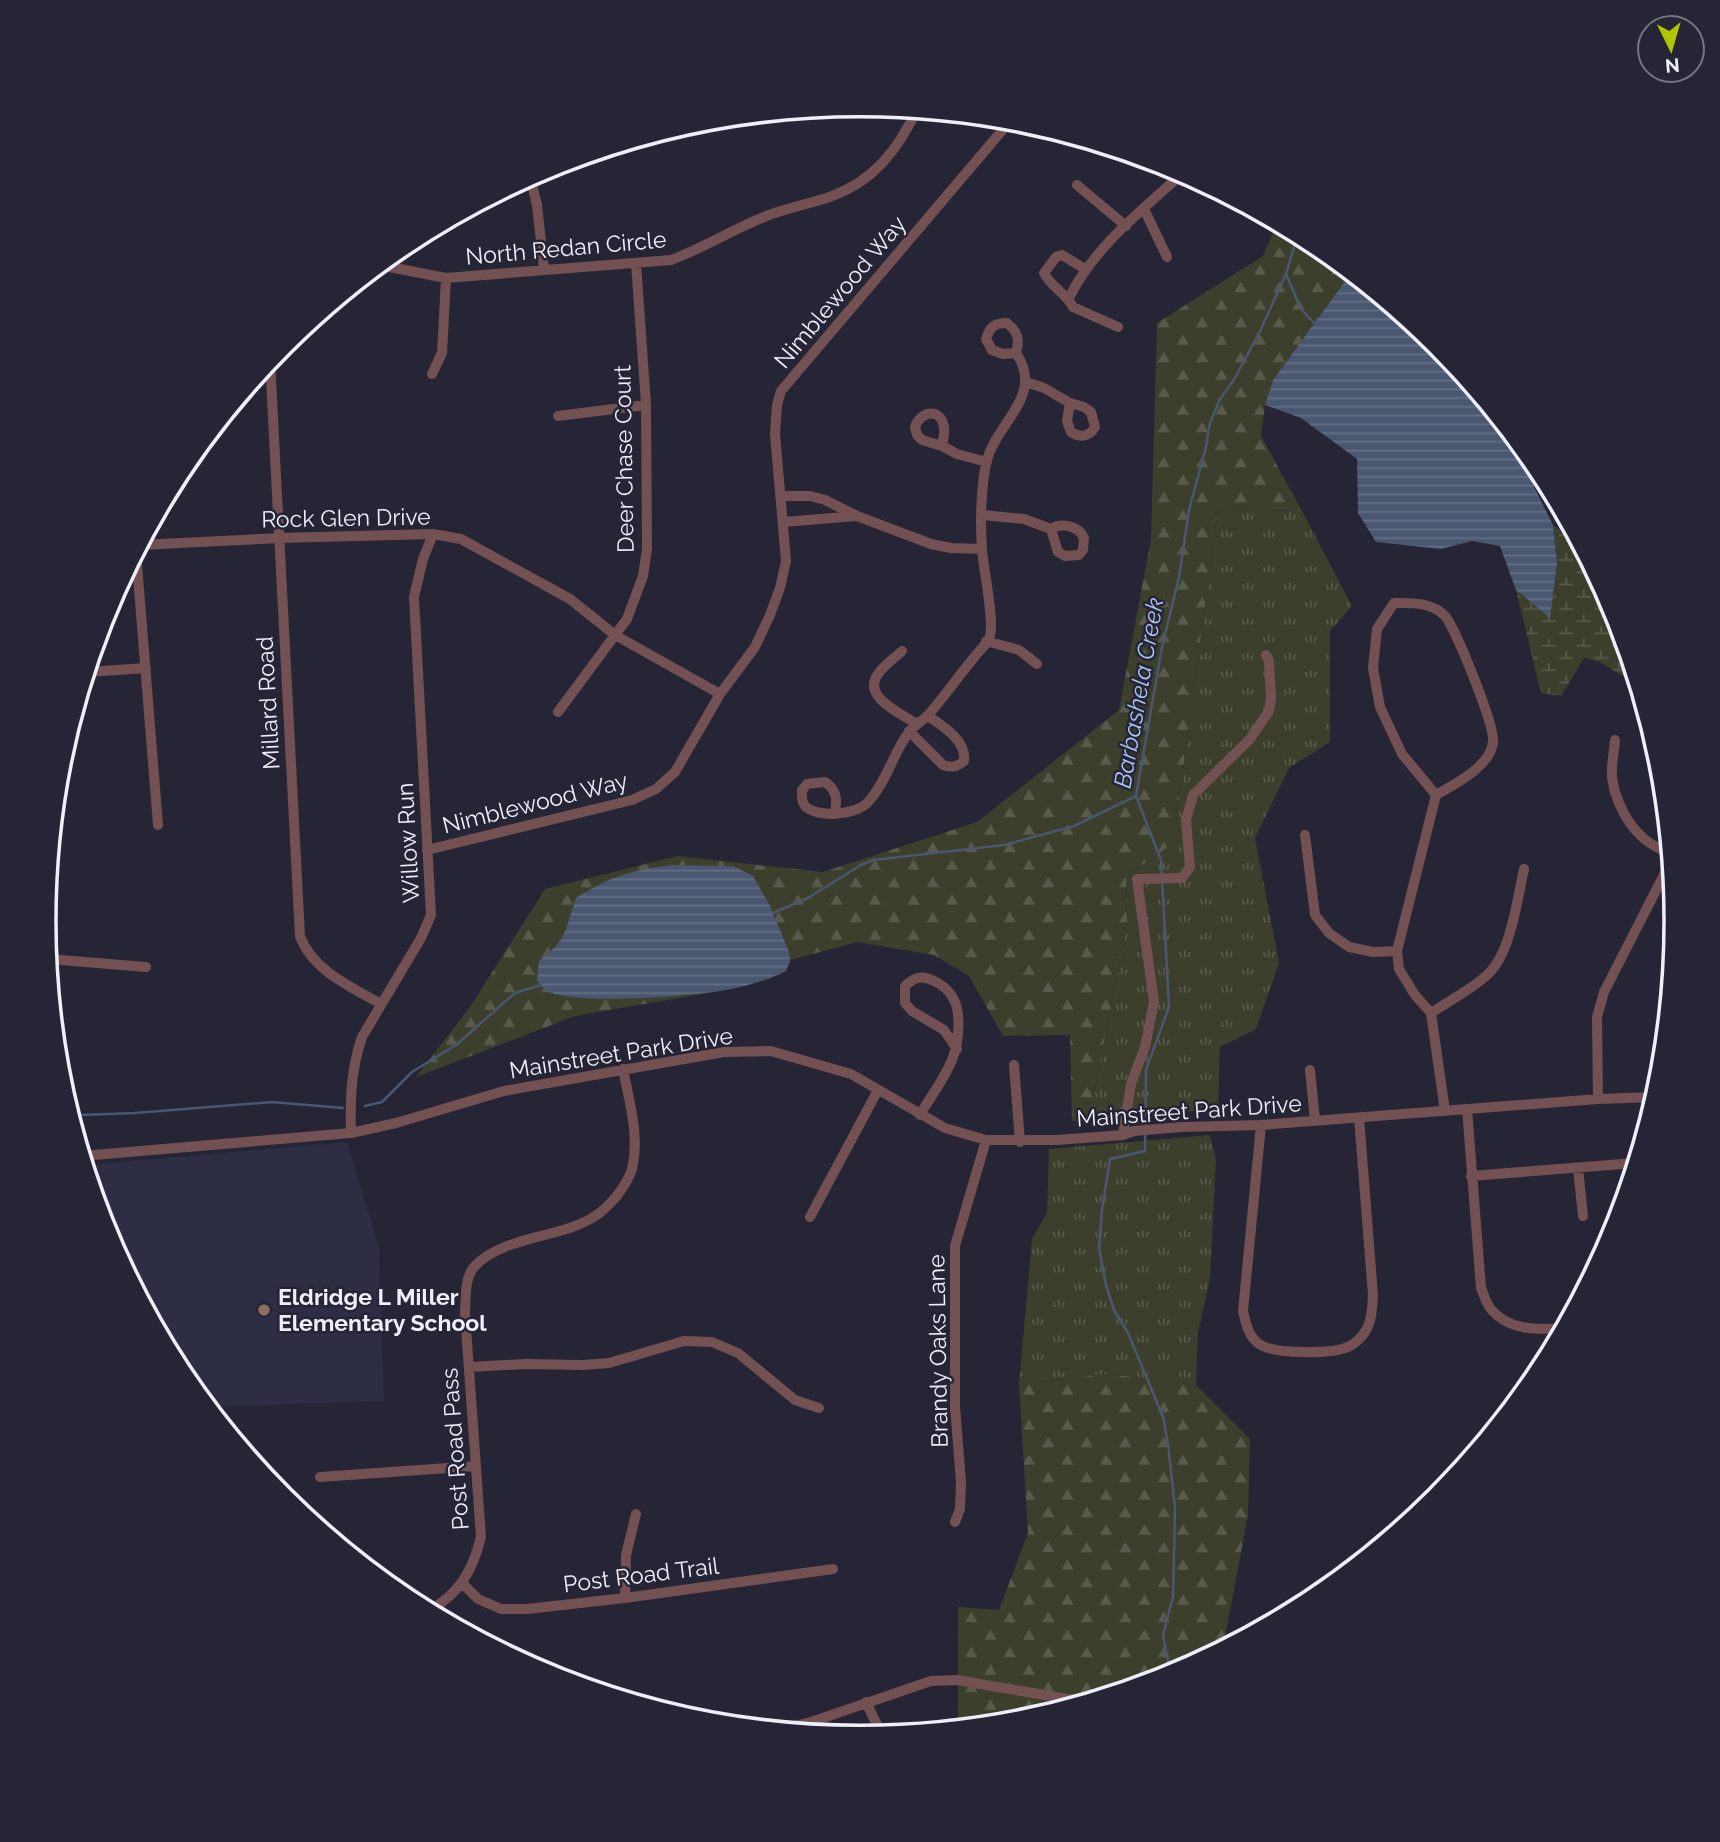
<svg xmlns="http://www.w3.org/2000/svg" width="1720" height="1842" font-family="Raleway,sans-serif">
<style>
.built{fill:#2d2d43}
.grass{fill:url(#grass-tufts)}
.forest{fill:url(#forest-firs)}
.wetland{fill:url(#wetland-marsh)}
.water{fill:url(#water-rules)}
.lines{fill:none;stroke-linecap:round;stroke-linejoin:round}
.stream{stroke:#495770;stroke-width:2.5}
.minor{stroke:#735052;stroke-width:10}
.education-dot{fill:#8d6e63;stroke:#252535;stroke-width:2.5}
.labels{text-anchor:middle;stroke-width:5;stroke-linejoin:round;paint-order:stroke}
.street-label{font-size:23px;fill:#eeeffa;stroke:#252535}
.poi-label{font-size:23px;font-weight:bold;fill:#eeeffa;stroke:#252535;text-anchor:start}
.water-label{font-size:24px;font-style:italic;fill:#abc7f6;stroke:#252535}
.rim{fill:none;stroke:#eeeffa;stroke-width:3.5}
</style>
<defs>
<pattern id="grass-tufts" width="24" height="20" patternUnits="userSpaceOnUse" patternTransform="scale(1.75)"><rect width="24" height="20" fill="#3c3f2b"/><path d="M3 7l-1-3M5 7V3M7 7l1-3M15 17l-1-3M17 17v-4M19 17l1-3" fill="none" stroke="#585b4b"/></pattern>
<pattern id="forest-firs" width="22" height="20" patternUnits="userSpaceOnUse" patternTransform="scale(1.75)"><rect width="22" height="20" fill="#3c3f2b"/><path d="M5 1l3.5 6h-7zM16 11l3.5 6h-7z" fill="#585b4b"/></pattern>
<pattern id="wetland-marsh" width="20" height="14" patternUnits="userSpaceOnUse" patternTransform="scale(1.75)"><rect width="20" height="14" fill="#3c3f2b"/><path d="M1 5h8M5 5V1M11 12h8M15 12V8" fill="none" stroke="#585b4b"/></pattern>
<pattern id="water-rules" width="6" height="5" patternUnits="userSpaceOnUse" patternTransform="scale(1.75)"><rect width="6" height="5" fill="#495770"/><path d="M0 2.5h6" fill="none" stroke="#646f85"/></pattern>
</defs>
<rect width="100%" height="100%" fill="#252535"/>
<!-- built -->
<path class="built" d="M347 1142 379 1247 384 1401 208 1407 181 1374 106 1233 85 1165Z"/>
<!-- grass -->
<path class="grass" d="M1218 509 1302 511 1352 606 1330 631V742L1289 768 1255 838 1279 963 1256 1029 1220 1047 1218 1109 1089 1120 1127 922 1126 876 1173 844Z
M1210 1135 1216 1159 1210 1279 1198 1332 1196 1385 1109 1374 1019 1384 1032 1239 1047 1213 1049 1149Z"/>
<!-- forest -->
<path class="forest" d="M1277 223 1314 243 1351 273 1273 380 1265 405 1261 436 1302 511 1218 509 1173 844 1126 876 1127 922 1089 1120 1072 1121 1070 1035 1003 1036 969 976 934 955 857 942 791 960 786 971 769 979 726 990 575 1016 416 1077 470 1007 545 889 678 856 823 872 977 822 1119 710 1151 539 1157 323 1263 256Z
M1109 1374 1196 1385 1250 1439 1248 1515 1223 1648 1172 1675 1019 1722 958 1728V1607L999 1610 1028 1533 1019 1384Z"/>
<!-- wetland -->
<path class="wetland" d="M1553 525 1578 541 1614 609 1637 685 1600 662 1584 658 1561 696 1541 693 1516 590 1549 617 1557 563Z"/>
<!-- water -->
<path class="water" d="M1351 273 1437 344 1503 424 1553 525 1557 563 1550 618 1516 590 1500 546 1472 541 1441 549 1376 542 1358 513 1357 459 1301 418 1265 405 1273 380Z
M672 865 733 866 753 876 770 906 789 952 790 960 786 971C767 980 745 987 725 990 692 996 568 1007 544 989 541 987 539 983 537 981L539 961C569 938 564 931 576 898 610 876 633 870 672 865Z"/>
<g class="lines">
<!-- stream -->
<path class="stream" d="M1286 274 1301 309 1315 324
M773 913 808 898 861 865 873 860 1004 845 1074 826 1136 796
M365 1106 382 1102 412 1072 456 1045 515 993 541 985
M69 1112 80 1115 135 1113 272 1102 343 1108
M1171 1676 1163 1635 1173 1597 1175 1508 1168 1444 1163 1417 1128 1333 1114 1310 1106 1285 1099 1248 1102 1210 1110 1159 1145 1151 1146 1070 1169 1007 1161 860 1136 796 1162 647 1179 577 1189 510 1206 447 1210 423 1220 399 1235 378 1260 331 1286 274 1298 234"/>
<!-- minor -->
<path class="minor" d="M530 176 537 205 544 269
M1077 185 1126 226
M1144 209 1167 257
M379 265 446 278 671 260C703 248 732 230 764 217 786 208 810 204 832 196 875 180 897 150 917 110
M1085 269 1062 255 1056 257 1044 273C1051 287 1066 293 1073 307L1118 327
M1069 298C1094 247 1142 210 1183 173
M270 360 300 936C312 970 351 987 381 1004
M432 374 442 353 446 278
M1026 382 1044 388 1070 403 1067 421 1071 432C1080 438 1089 437 1095 427L1091 412 1084 407 1070 403
M558 416 646 405
M942 446C943 440 945 433 944 427 941 408 921 410 915 427L917 435 922 440 942 446 957 454 987 462
M781 496H810L825 500 857 516 931 544 951 548 982 549
M982 515 1024 519 1051 529 1058 552 1065 556 1079 555 1083 550 1084 538C1079 526 1061 522 1051 529
M784 522 856 516
M140 545 279 538 433 534 461 539 570 599 615 635 720 694
M136 552 158 825
M1394 603C1412 603 1432 602 1445 616 1456 629 1495 726 1493 742 1491 766 1455 784 1436 795L1402 754 1380 707 1373 668 1377 629Z
M986 641 1019 650 1037 664
M902 651C895 658 884 665 878 674 861 697 902 714 917 724
M87 672 146 668
M558 712 627 619 643 576 647 549 646 405 636 263
M909 731 943 765C952 768 957 767 964 761 967 741 943 726 928 716
M1615 740C1614 752 1611 766 1612 778 1617 810 1637 843 1669 852
M1436 795 1397 951 1399 969 1415 995 1431 1013 1445 1111
M834 814C838 801 837 790 825 782L807 784 802 790C802 796 801 801 805 806 818 819 858 815 869 801 887 781 893 753 909 732 914 725 923 721 929 714 944 697 957 678 972 660 977 653 985 646 989 639 996 625 983 568 982 549 980 524 981 488 986 464 994 424 1046 396 1016 353 1020 339 1018 332 1007 323 994 323 990 327 986 339L992 350 1003 354 1016 353
M1305 835 1315 915 1329 933 1349 947 1373 952 1397 951
M427 850 632 800 656 789 675 772 720 694 755 647 770 615 780 588 786 561 775 434 777 405 781 391 1011 120
M48 959 146 967
M1431 1013C1449 1001 1470 990 1486 976 1511 955 1517 900 1524 869
M1014 1065 1020 1142
M1310 1070 1315 1120
M1598 1099 1597 1017 1604 992 1670 863
M1467 1109 1481 1288C1484 1294 1486 1303 1490 1308 1508 1331 1538 1330 1563 1328
M920 1115C941 1079 962 1059 958 1015 957 1000 948 987 934 981 922 975 914 977 905 986V1003L912 1011 944 1030 957 1049
M1261 1125 1243 1311C1246 1324 1248 1335 1259 1344 1273 1354 1328 1354 1345 1348 1350 1347 1359 1340 1362 1336 1372 1325 1372 1309 1373 1295L1359 1118
M351 1133C350 1099 351 1069 362 1037L421 938 431 915 414 597 423 559 433 534
M1123 1135 1131 1084 1145 1047 1154 1002 1137 879 1182 878 1190 867 1186 820 1193 795 1250 739 1269 711 1271 698 1269 661 1266 655
M82 1156 351 1133 396 1123 504 1091 724 1052 771 1051 851 1074 945 1128 986 1140H1057L1123 1135 1134 1131 1181 1127 1261 1125 1598 1099 1656 1097
M1578 1168 1583 1216
M1471 1176 1635 1163
M810 1217 878 1090
M470 1367 526 1364 583 1365 609 1363 684 1341 712 1342 738 1353 795 1400 819 1408
M320 1477 476 1466
M955 1522 960 1509 961 1482 955 1407V1246L986 1140
M462 1583 478 1599 501 1609H527L625 1598 833 1569
M625 1598 626 1555 636 1514
M428 1611C459 1595 473 1570 481 1537L465 1314C466 1299 464 1279 474 1267 500 1237 559 1238 592 1218 601 1213 609 1205 616 1197 622 1189 629 1180 632 1169 640 1136 629 1101 623 1069
M866 1702 882 1735
M781 1729 811 1722 931 1681 957 1680 1085 1702"/>
</g>
<!-- markers -->
<circle class="education-dot" cx="264" cy="1310" r="7"/>
<g class="labels">
<!-- street labels -->
<g class="street-label">
<text transform="translate(566 248) rotate(-5)" y="8">North Redan Circle</text>
<text transform="translate(840 292) rotate(-50)" y="8">Nimblewood Way</text>
<text transform="translate(624 459) rotate(-91)" y="8">Deer Chase Court</text>
<text transform="translate(346 518) rotate(-1)" y="8">Rock Glen Drive</text>
<text transform="translate(268 703) rotate(-93)" y="8">Millard Road</text>
<text transform="translate(535 803) rotate(-14)" y="8">Nimblewood Way</text>
<text transform="translate(408 843) rotate(-93)" y="8">Willow Run</text>
<text transform="translate(621 1053) rotate(-9)" y="8">Mainstreet Park Drive</text>
<text transform="translate(1189 1111) rotate(-4)" y="8">Mainstreet Park Drive</text>
<text transform="translate(938 1351) rotate(-91)" y="8">Brandy Oaks Lane</text>
<text transform="translate(455 1449) rotate(-94)" y="8">Post Road Pass</text>
<text transform="translate(641 1575) rotate(-7)" y="8">Post Road Trail</text>
</g>
<!-- poi labels -->
<g class="poi-label">
<text x="278" y="1305">Eldridge L Miller<tspan x="278" dy="26">Elementary School</tspan></text>
</g>
<!-- water labels -->
<g class="water-label">
<text transform="translate(1139 693) rotate(-80)" y="8">Barbashela Creek</text>
</g>
</g>
<!-- crop -->
<path d="M0 0H1720V1842H0ZM56 921a804 804 0 1 1 1608 0a804 804 0 1 1-1608 0Z" fill="#252535" fill-rule="evenodd"/>
<path class="rim" d="M56 921a804 804 0 1 1 1608 0a804 804 0 1 1-1608 0Z"/>
<!-- north arrow -->
<g transform="translate(1671 49) rotate(175)"><circle r="33" fill="#252535" stroke="#757684" stroke-width="2"/>
<path d="M0-5L12 26L0 18L-12 26Z" fill="#afc505"/>
<text y="-10" font-size="19" font-weight="bold" text-anchor="middle" fill="#eeeffa">N</text>
</g>
</svg>
